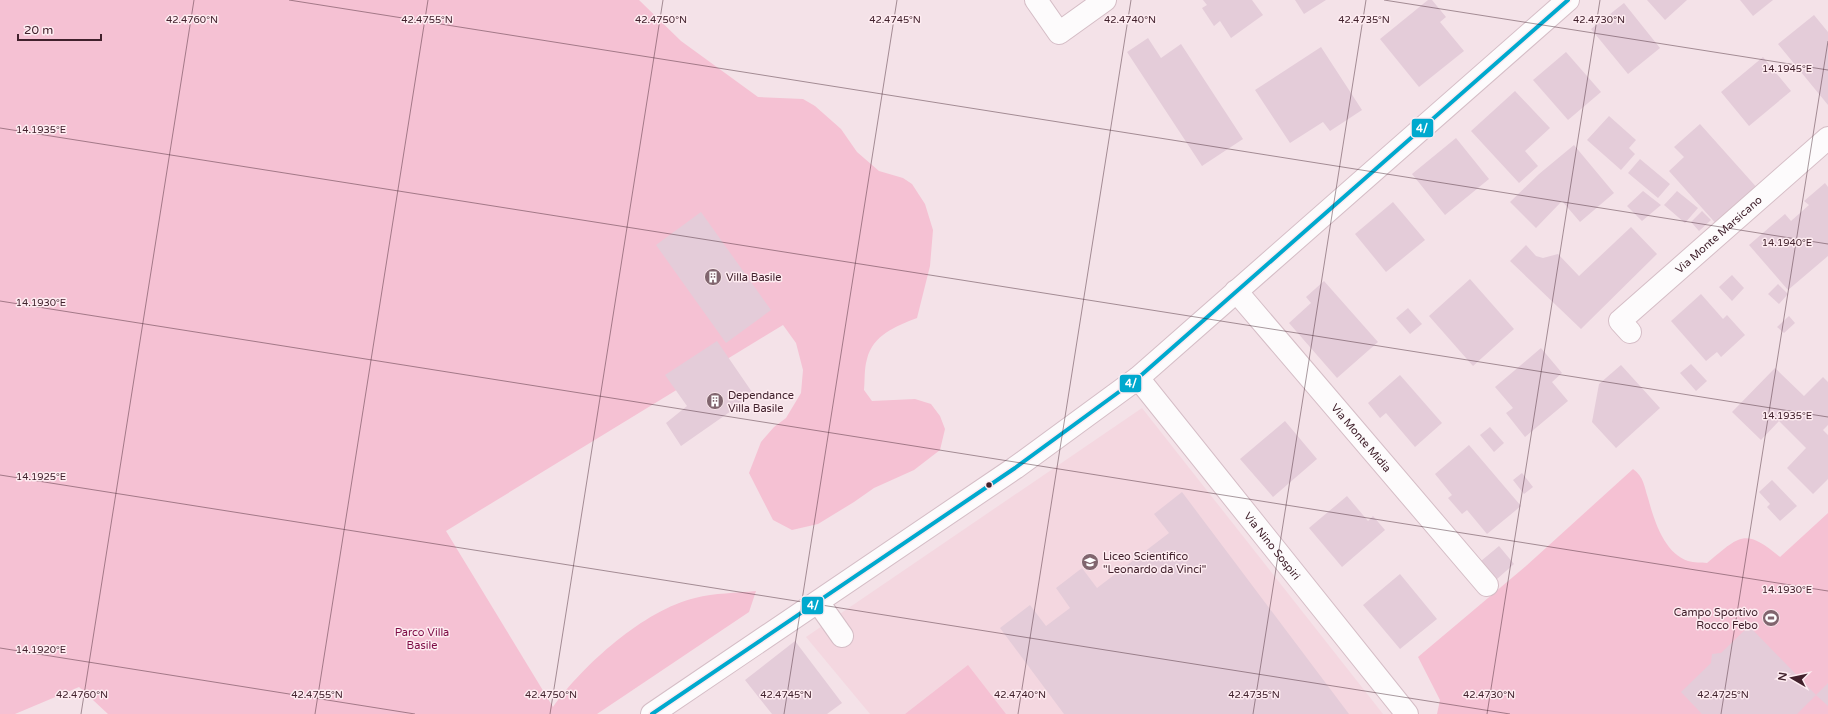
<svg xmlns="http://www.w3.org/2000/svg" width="1828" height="714" font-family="'Varela Round',sans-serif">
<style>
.built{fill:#f4d7e0}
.green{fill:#f5c1d3}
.building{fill:#e4ccd9}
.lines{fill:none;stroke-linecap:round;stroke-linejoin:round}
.minor-casing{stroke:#d5bdc6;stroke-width:24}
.minor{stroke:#fdfbfc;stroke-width:22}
.bus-1-casing{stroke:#feecf1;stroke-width:7}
.bus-1{stroke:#00a9ce;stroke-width:4}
.ticks{fill:none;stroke:#41212c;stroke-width:1;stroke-opacity:0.45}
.bus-dot{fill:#41212c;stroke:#feecf1;stroke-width:1.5}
.labels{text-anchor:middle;stroke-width:3;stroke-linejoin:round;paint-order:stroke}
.street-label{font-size:11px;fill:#41212c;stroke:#feecf1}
.poi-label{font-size:11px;fill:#41212c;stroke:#feecf1;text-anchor:start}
.park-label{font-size:11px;fill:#7d0b45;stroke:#feecf1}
.ticks-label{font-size:10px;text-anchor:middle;fill:#41212c;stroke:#feecf1;stroke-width:3;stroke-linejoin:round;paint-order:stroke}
.line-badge{stroke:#feecf1;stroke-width:1.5}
.badge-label{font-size:11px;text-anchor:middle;font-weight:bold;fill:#fff}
</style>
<rect width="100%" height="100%" fill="#f4e2e8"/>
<!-- built -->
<path class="built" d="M1142 408 1383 714H870L806 637Z"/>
<!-- green -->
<path class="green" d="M0 0H639L681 41 758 97 803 99 815 106 841 129 857 152 879 171 903 178 912 184 925 204 933 230 930 266 917 318C896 326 873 335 867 359 864 369 865 380 864 390L872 401 915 399 931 404 940 416 945 429 940 450 914 470 874 488 854 502 818 524 792 530 773 520 749 473 761 442 774 427 786 418 801 393 803 370 796 343 783 325 446 531 553 707C583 665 644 610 695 598 715 593 736 593 756 591L749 612 597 714H108L79 687 15 714H0Z
M1633 469C1644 477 1644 486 1648 498 1654 520 1664 553 1688 561 1694 563 1701 562 1707 563 1740 536 1744 527 1780 557L1828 513V714H1437L1440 700 1418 657 1526 566Z
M968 665 1006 714H905Z"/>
<!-- building -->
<path class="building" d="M1203 0H1252L1263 15 1231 38 1220 21 1214 26 1202 8 1207 5Z
M1295 0H1326L1304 14Z
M1428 0H1432L1446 17 1440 22 1464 51 1419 87 1380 39Z
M1647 0H1687L1665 20Z
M1740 0H1773L1753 16Z
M1624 3 1660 48 1628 74 1591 29Z
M1814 15 1828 32V105L1778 44Z
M1148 38 1161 58 1181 44 1243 139 1202 166 1127 52Z
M1321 47 1362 110 1330 131 1323 122 1290 143 1255 90Z
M1566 52 1601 92 1568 120 1533 80Z
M1763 57 1791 91 1749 126 1721 92Z
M1515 91 1550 128 1525 151 1538 166 1519 183 1471 131Z
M1609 116 1636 140 1629 148 1635 154 1621 170 1587 140Z
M1700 124 1759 190 1719 227 1669 171 1684 157 1674 147Z
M1456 138 1489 179 1445 215 1412 174Z
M1574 145 1614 193 1580 222 1562 201 1536 228 1510 202 1539 174Z
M1640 159 1670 184 1658 198 1628 173Z
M1825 183 1828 187V256L1788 290 1749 245 1785 214 1791 221 1809 205 1804 201Z
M1643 191 1661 205 1642 221 1627 206Z
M1677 191 1698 208 1685 223 1664 205Z
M1393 202 1425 240 1386 272 1355 234Z
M1702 211 1711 220 1699 231 1691 222Z
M701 212 771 310 726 343 656 245Z
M1631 227 1657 254 1581 329 1510 261 1526 245 1536 256 1543 258 1558 254 1579 276Z
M1732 275 1744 288 1732 301 1719 287Z
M1470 279 1514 329 1473 366 1429 316Z
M1324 281 1378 342 1337 378 1289 323 1311 303 1306 297Z
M1778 284 1788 294 1779 304 1768 294Z
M1701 294 1723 319 1727 315 1745 335 1721 357 1717 352 1706 361 1671 321Z
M1408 308 1422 324 1410 334 1396 318Z
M1789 316 1795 323 1784 333 1777 327Z
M717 341 754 395 681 446 666 423 687 406 665 375Z
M1541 348 1562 373 1552 382 1568 401 1525 437 1506 413 1513 408 1495 387Z
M1691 364 1707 381 1696 391 1680 373Z
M1621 365 1660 408 1616 448 1592 422 1599 384Z
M1775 368 1804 396 1823 377 1828 382V425L1823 430 1828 435V479L1813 494 1787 468 1806 448 1779 421 1761 440 1732 412Z
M1400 375 1442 423 1415 447 1386 413 1380 418 1368 403Z
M1285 421 1317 459 1273 497 1240 459Z
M1490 427 1504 443 1494 452 1480 435Z
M1469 445 1521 506 1487 534 1467 510 1462 514 1448 498 1452 495 1435 474Z
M1522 473 1533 487 1524 494 1513 480Z
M1772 480 1797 506 1780 521 1767 507 1770 504 1759 492Z
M1182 492 1349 714H1064L1000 628 1030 605 1046 626 1070 608 1056 588 1082 568 1097 588 1169 533 1154 514Z
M1347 496 1368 521 1373 516 1385 530 1342 567 1309 528Z
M1499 546 1514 564 1497 579 1481 561Z
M1400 574 1437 619 1400 649 1363 605Z
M1749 626 1816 695 1797 714H1702L1681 692 1711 663 1712 654 1721 653Z
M795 641 842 703 827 714H772L745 680Z
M1828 683V706L1816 695Z"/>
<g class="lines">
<!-- minor casing -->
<g class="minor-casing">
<g id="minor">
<path d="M1036 0 1059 33 1105 0"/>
<path id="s1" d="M1236 291 1487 585"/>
<path id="s2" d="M1630 332 1620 321 1828 138"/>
<path id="s3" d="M1138 378 1407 714"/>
<path d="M818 602 842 636"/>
<path d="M652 714 1015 468 1138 378 1568 0"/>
</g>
</g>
<!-- minor -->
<use href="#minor" class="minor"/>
<!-- bus-1 casing -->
<g class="bus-1-casing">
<path id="bus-1" d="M652 714 1015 468 1138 378 1568 0"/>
</g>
<!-- bus-1 -->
<use href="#bus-1" class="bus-1"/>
</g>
<!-- ticks -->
<path class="ticks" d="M289 0 1828 244M1384 0 1828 70M0 128 1828 417M0 301 1828 591M0 475 1510 714M0 648 415 714M81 714 194 0M315 714 428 0M550 714 663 0M784 714 897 0M1018 714 1131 0M1253 714 1366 0M1487 714 1600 0M1721 714 1828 41"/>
<!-- icons -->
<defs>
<g id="building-disc" transform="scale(0.9)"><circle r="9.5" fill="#80656e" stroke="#feecf1"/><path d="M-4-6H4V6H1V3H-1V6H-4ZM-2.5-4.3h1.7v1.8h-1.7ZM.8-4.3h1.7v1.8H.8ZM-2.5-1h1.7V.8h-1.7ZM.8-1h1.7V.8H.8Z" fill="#fff"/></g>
<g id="school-disc" transform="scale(0.9)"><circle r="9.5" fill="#80656e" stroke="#feecf1"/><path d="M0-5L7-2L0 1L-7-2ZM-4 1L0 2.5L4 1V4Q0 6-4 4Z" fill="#fff"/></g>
<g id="stadium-disc" transform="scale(0.9)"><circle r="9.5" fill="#80656e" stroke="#feecf1"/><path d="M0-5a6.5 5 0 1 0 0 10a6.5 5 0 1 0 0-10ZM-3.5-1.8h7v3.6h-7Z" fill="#fff"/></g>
</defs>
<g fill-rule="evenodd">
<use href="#building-disc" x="713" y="277"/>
<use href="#building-disc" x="715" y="401"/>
<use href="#school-disc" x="1090" y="562"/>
<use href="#stadium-disc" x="1771" y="618"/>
</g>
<!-- markers -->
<circle class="bus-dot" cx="989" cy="485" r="3.5"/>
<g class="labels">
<!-- street labels -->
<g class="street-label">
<text dy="4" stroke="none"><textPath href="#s2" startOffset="146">Via Monte Marsicano</textPath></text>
<text dy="4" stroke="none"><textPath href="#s1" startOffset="193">Via Monte Midia</textPath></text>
<text dy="4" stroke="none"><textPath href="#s3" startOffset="215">Via Nino Sospiri</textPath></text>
</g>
<!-- poi labels -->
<g class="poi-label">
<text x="726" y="281">Villa Basile</text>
<text x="728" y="399">Dependance<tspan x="728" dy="13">Villa Basile</tspan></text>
<text x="1103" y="560">Liceo Scientifico<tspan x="1103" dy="13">"Leonardo da Vinci"</tspan></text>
<text x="1758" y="616" text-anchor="end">Campo Sportivo<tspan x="1758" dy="13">Rocco Febo</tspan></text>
</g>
<!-- park labels -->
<g class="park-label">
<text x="422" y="636">Parco Villa<tspan x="422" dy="13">Basile</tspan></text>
</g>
</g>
<g class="ticks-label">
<text x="192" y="23">42.4760°N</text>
<text x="427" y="23">42.4755°N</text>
<text x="661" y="23">42.4750°N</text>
<text x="895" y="23">42.4745°N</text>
<text x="1130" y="23">42.4740°N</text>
<text x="1364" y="23">42.4735°N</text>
<text x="1599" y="23">42.4730°N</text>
<text x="1787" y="72">14.1945°E</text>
<text x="41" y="133">14.1935°E</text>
<text x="1787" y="246">14.1940°E</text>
<text x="41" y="306">14.1930°E</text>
<text x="1787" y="419">14.1935°E</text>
<text x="41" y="480">14.1925°E</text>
<text x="1787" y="593">14.1930°E</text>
<text x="41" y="653">14.1920°E</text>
<text x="82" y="698">42.4760°N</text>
<text x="317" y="698">42.4755°N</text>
<text x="551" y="698">42.4750°N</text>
<text x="786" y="698">42.4745°N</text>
<text x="1020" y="698">42.4740°N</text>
<text x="1254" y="698">42.4735°N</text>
<text x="1489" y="698">42.4730°N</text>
<text x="1723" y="698">42.4725°N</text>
</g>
<g class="line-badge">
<rect x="1411" y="118" width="23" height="20" rx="4" fill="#00a9ce"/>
<rect x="1119" y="374" width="23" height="19" rx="4" fill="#00a9ce"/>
<rect x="801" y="596" width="23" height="19" rx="4" fill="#00a9ce"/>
</g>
<g class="badge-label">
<text x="1422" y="132">4/</text>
<text x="1131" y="387">4/</text>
<text x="813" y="609">4/</text>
</g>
<!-- north arrow -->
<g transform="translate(1792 678) rotate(279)" stroke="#feecf1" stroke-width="3" paint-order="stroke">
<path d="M0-3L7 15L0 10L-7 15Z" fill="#41212c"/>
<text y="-6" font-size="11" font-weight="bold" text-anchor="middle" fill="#41212c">N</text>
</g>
<!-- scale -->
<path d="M18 34v6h83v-6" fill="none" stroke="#41212c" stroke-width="2"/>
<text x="24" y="34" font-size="12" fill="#41212c" stroke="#feecf1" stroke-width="3" paint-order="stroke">20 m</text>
</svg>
